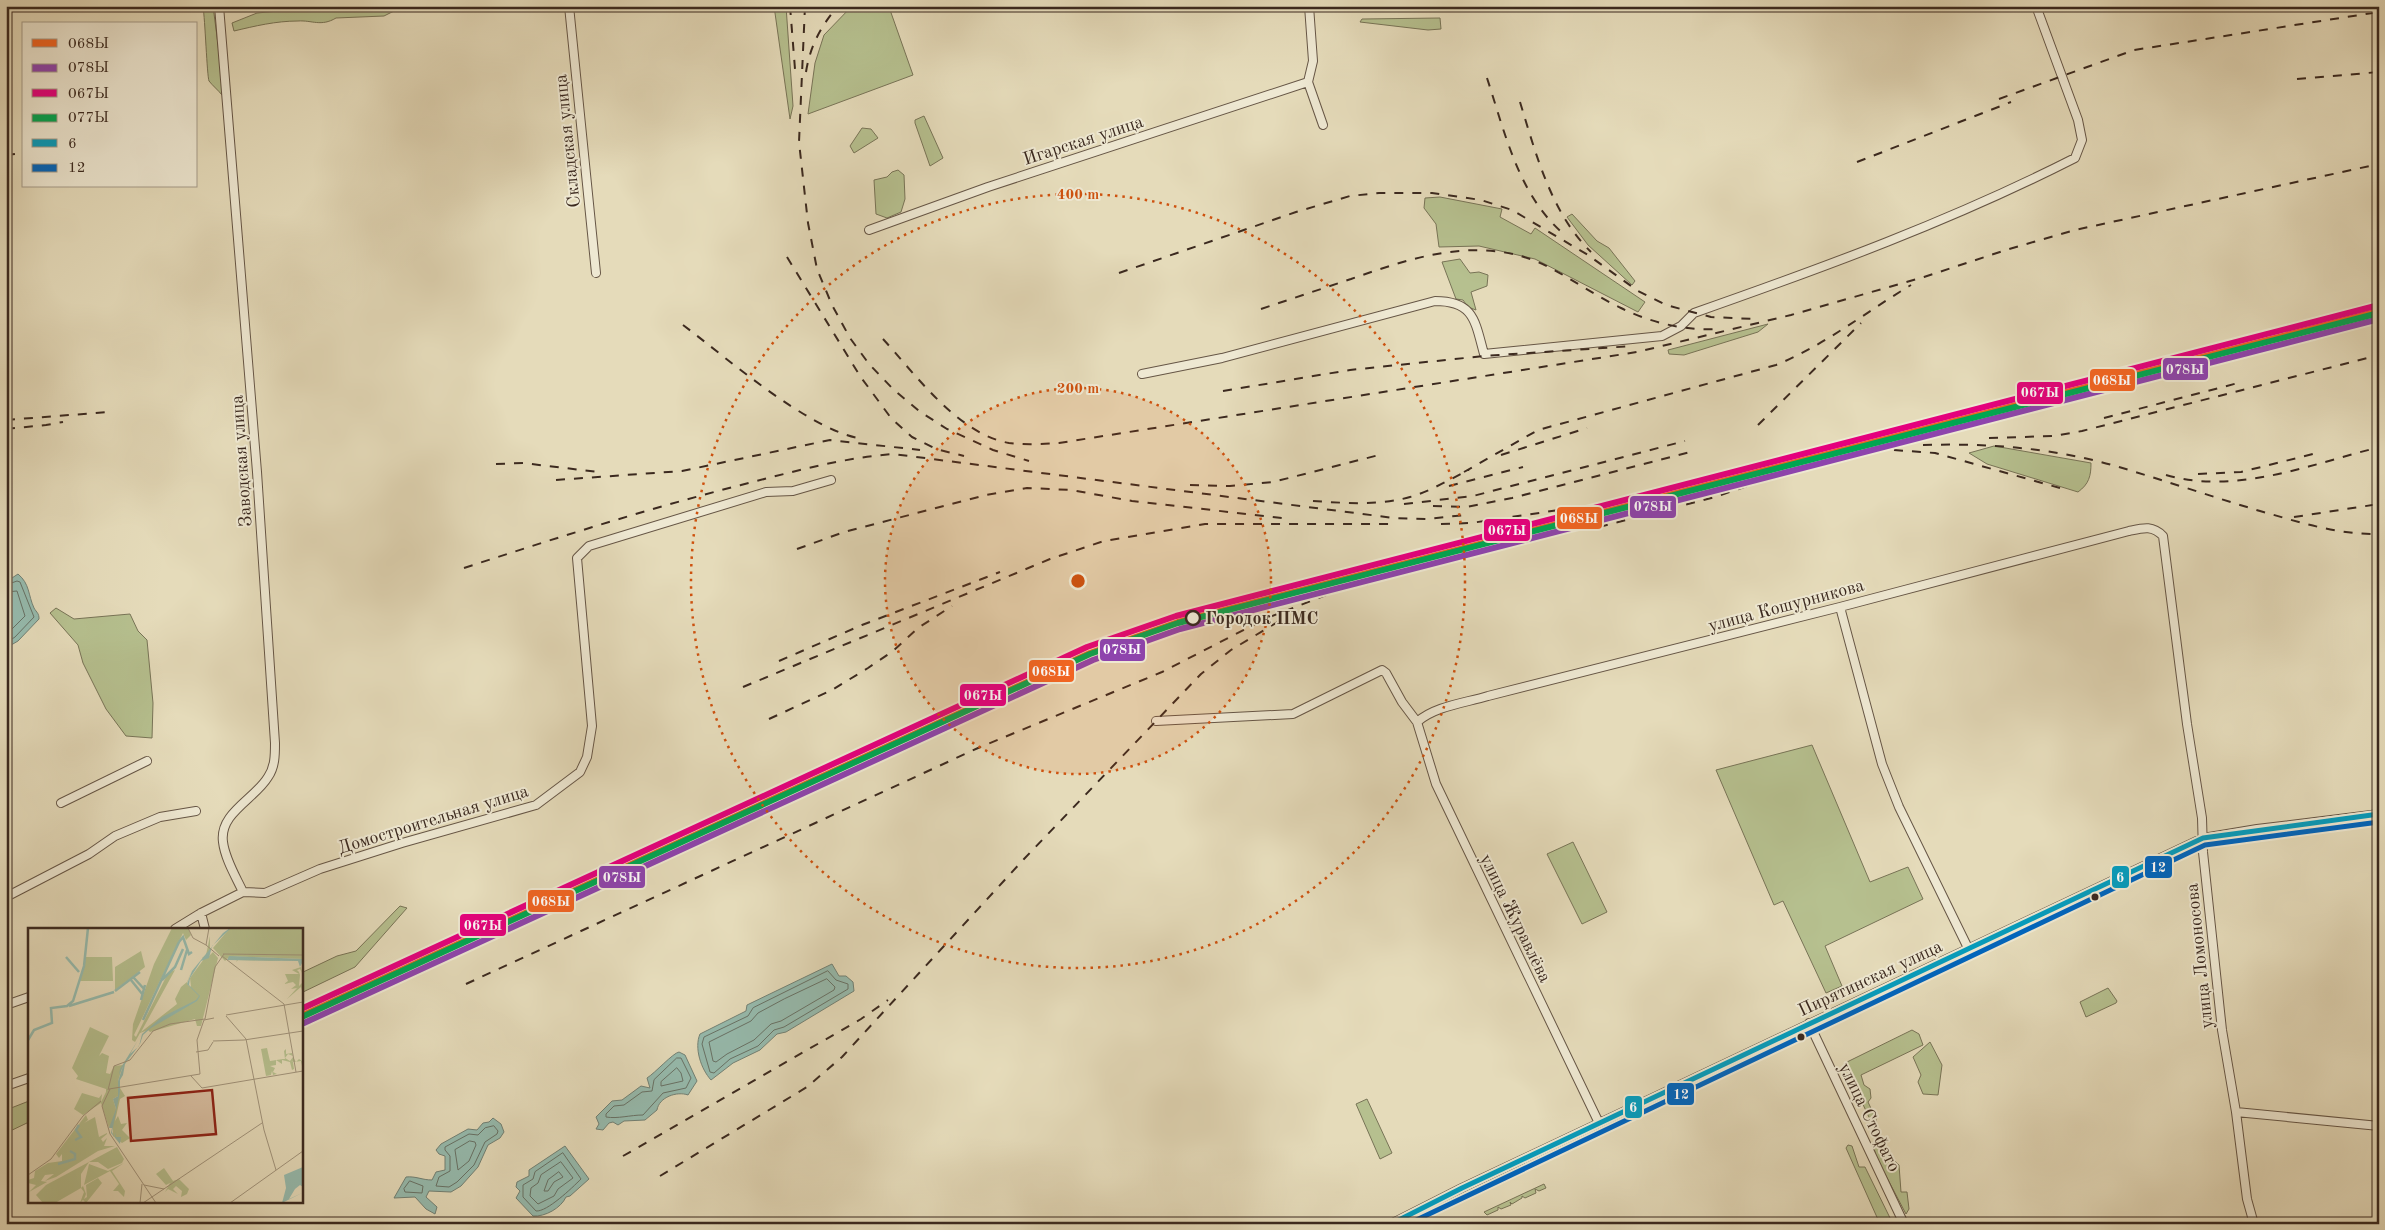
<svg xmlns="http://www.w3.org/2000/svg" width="2385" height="1230" font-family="'Old Standard TT',serif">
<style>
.green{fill:#b6c08f;stroke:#787457}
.water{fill:#96bbae;stroke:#728175}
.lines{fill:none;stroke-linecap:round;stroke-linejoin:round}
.shore{stroke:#687266;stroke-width:1}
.minor-casing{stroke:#665646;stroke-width:10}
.minor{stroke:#eee8d2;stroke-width:8}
.rail{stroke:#3b291f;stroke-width:2;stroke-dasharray:9 9;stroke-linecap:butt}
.bus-1-casing{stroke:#eee8d2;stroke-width:9}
.bus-2-casing{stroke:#eee8d2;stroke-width:9}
.bus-1{stroke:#069cbc;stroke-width:5}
.bus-2{stroke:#0065bd;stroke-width:5}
.rail-1-casing{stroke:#eee8d2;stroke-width:10}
.rail-2-casing{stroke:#eee8d2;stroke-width:10}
.rail-3-casing{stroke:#eee8d2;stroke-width:10}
.rail-4-casing{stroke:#eee8d2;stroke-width:10}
.rail-1{stroke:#f26522;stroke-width:6}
.rail-2{stroke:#8e44ad;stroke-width:6}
.rail-3{stroke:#e5007d;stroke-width:6}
.rail-4{stroke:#00a651;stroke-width:6}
.ring{fill:none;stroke:#ce520f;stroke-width:2.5;stroke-dasharray:2.5 5}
.stop-dot{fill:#eee8d2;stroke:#3b291f;stroke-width:2.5}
.bus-dot{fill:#3b291f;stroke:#eee8d2;stroke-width:2}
.labels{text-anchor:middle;stroke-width:4;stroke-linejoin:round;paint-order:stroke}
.street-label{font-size:18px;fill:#3b291f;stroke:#eee8d2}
.stop-label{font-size:18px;font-weight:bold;fill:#3b291f;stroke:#eee8d2;text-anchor:start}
.inset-river{fill:none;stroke:#96bbae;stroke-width:2.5}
.inset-road{fill:none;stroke:#a1947c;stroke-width:1}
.view{fill:#8f2418;fill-opacity:0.15;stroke:#8f2418;stroke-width:2.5}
.inset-edge{fill:none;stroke:#3b291f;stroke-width:2.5}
.centre{fill:#ce520f;stroke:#eee8d2;stroke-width:2.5}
.ring-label{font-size:15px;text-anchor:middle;font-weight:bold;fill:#ce520f;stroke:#eee8d2;stroke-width:4;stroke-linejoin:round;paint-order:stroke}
.line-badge{stroke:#eee8d2;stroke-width:2}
.badge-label{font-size:14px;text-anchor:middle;font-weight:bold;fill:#fff}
</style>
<rect width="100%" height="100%" fill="#e5dbba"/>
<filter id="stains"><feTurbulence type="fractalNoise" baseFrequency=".004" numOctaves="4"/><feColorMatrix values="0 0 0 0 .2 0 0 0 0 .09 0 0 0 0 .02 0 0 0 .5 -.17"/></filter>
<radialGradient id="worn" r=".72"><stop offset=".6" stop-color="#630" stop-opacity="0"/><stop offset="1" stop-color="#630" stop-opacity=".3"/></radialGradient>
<!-- green -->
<path class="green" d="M213 6 223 83 222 95C219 91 212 85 209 81 207 76 205 18 203 7Z
M330 6H396V10L384 16 336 18C321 27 312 20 298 21 276 21 255 26 234 31L232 23 257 13Z
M774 6H786L793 106 790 119Z
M852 6H868L872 11 889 7 913 75 808 114 815 63 824 35Z
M1440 18 1441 29 1428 30 1360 22 1362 19Z
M924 116 943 158 930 166 915 123V120Z
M862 128 871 129 878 138 854 153 850 146Z
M898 170 904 175 905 199 901 212 887 218 876 214 874 180 887 177 892 172Z
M1440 197 1502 209 1500 217 1531 234 1535 228 1645 302 1638 312 1535 259 1479 246 1439 247 1436 224 1424 208 1425 198Z
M1572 214 1597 241 1609 248 1635 281 1632 285 1588 245 1567 217Z
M1460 259 1470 273 1479 272 1488 275 1487 286 1471 292 1476 310 1468 307 1463 300 1456 299 1442 262Z
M1768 324 1758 332 1684 355 1669 354 1668 350Z
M1994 446 2091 463C2091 476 2089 484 2078 492L1987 464 1969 453Z
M56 608 74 619 130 614 138 631 147 640 153 703 152 738 126 736 106 709 83 663 78 645 50 613Z
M1812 745 1870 882 1908 867 1923 899 1825 946 1842 986 1826 993 1783 901 1774 905 1716 770Z
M1573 842 1607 912 1582 924 1547 854Z
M400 906 407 908 355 967 301 993V973L337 956 356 951Z
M2108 988 2117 1001 2116 1003 2086 1017 2080 1002Z
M1912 1030 1919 1034 1923 1045 1861 1075 1864 1085 1870 1089 1871 1098 1868 1102 1876 1119V1132L1850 1077 1847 1062Z
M1930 1042 1942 1065 1938 1095 1923 1094 1918 1082 1921 1075 1913 1057Z
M1367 1099 1392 1153 1380 1159 1356 1104Z
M29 1101V1122L6 1133V1110Z
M1877 1142 1883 1143V1155H1889L1899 1165 1901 1192H1907L1909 1209 1906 1214 1876 1157 1874 1148Z
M1848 1145 1852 1146 1859 1167H1865L1893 1224H1880L1846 1148Z
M1544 1184 1546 1188 1539 1191 1535 1189 1536 1193 1525 1198 1522 1196V1198L1512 1204 1510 1202 1511 1205 1501 1209 1498 1207V1210L1487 1215 1484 1212Z"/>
<!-- water -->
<path class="water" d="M18 574C30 584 28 595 34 608 37 613 39 613 39 619L18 641 6 648V582Z
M832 964 839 976H846L853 982 854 991 786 1032 777 1034 760 1050 733 1063 711 1080C701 1069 694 1048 700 1034L746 1011 747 1005Z
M679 1052 685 1055 697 1081 688 1095C677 1091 659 1097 657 1110L645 1120 624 1121 618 1125 613 1122 609 1123 603 1130 596 1129 599 1124 596 1117 612 1101 622 1100 641 1086 650 1088 647 1078C655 1073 673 1053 679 1052Z
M493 1118 501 1124 504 1132 500 1138 488 1145 478 1167 461 1186 451 1192 429 1191 426 1197 437 1207 435 1214 426 1209 415 1197 394 1198 406 1177C416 1176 422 1180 432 1180L436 1172 445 1170V1156L439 1154 436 1150 441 1144 468 1129 477 1130 483 1123 489 1122Z
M565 1146 589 1179 570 1196 566 1197C561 1208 545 1217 533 1216L516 1198 520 1191 516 1187 517 1182 529 1176V1170Z"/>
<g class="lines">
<!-- shore -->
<path class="shore" d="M6 585 17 581 20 582 34 617 15 637 6 643
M6 592 17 591 25 616 6 635
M828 971 836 980 848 984V989L784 1027 774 1030 758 1046 730 1059 714 1073 710 1072 702 1044 704 1037 748 1016 753 1008Z
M827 979 835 987 834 990 781 1021 771 1024 754 1040 727 1054 716 1062 713 1061 709 1042 751 1021 758 1013 784 999Z
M677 1058H681L691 1078 686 1088 663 1093 643 1115C630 1115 618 1119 606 1117V1114L614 1106 624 1105 642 1092 652 1091 654 1080Z
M677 1068 681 1073 683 1081 661 1086V1082Z
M494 1126 498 1131 497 1134 485 1142 474 1165 457 1182 449 1187 436 1186 439 1177 450 1171V1156L445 1150V1147L469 1134 478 1135 485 1128Z
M470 1141 475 1142 476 1145 469 1161 458 1170 455 1150Z
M563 1153 581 1179C572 1188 547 1212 536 1211L523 1197V1185L533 1179 535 1172Z
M561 1162 573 1178 558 1189 554 1196 538 1204 530 1196 531 1188 538 1183 541 1175Z
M559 1172 563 1177 554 1182 548 1191H544L548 1180Z
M410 1181 423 1186 422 1193 405 1192 404 1189Z"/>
<!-- minor casing -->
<g class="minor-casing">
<path id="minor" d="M219 6 257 472 275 743C275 755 275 767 268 777 255 799 219 813 223 842 225 859 236 877 243 892
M569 6 596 273
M1309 6 1313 61 1308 82 1323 125
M869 230 988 187 1308 82
M1142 374 1222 358 1435 301C1474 301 1475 321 1484 354L1662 336 1681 326 1694 313C1825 267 1951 221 2075 158L2082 140 2078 120 2036 6
M1840 607 1882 764 1899 807 1968 948
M1156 721 1293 714 1382 670 1386 673 1402 702 1417 722 1436 784 1599 1123
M1417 722C1435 706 1465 703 1488 696L1840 607 2129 531C2143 528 2152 525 2163 536L2187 724 2202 818 2203 852 2222 1030 2236 1112 2247 1199 2254 1224
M61 803 147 761
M6 897 89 854 115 836 160 817 196 811
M201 913 205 929
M175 929 201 913 243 892 265 893 320 869 402 843 536 805 580 772 587 757 592 726 577 558 589 546 766 492 793 491 831 480
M6 1005 29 997
M1809 1023 1904 1224
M6 1086 29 1078
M2236 1112 2379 1126
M1391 1224 1462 1188 2203 838 2257 829 2379 814"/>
</g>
<!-- minor -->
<use href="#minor" class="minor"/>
<!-- rail -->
<path class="rail" d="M790 6 795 69
M805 6 799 142 808 223 817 269 832 305 850 338 869 364 893 389 919 411 947 429 993 450 1029 461
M806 72C810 46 821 26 838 6
M1487 78C1505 133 1519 197 1565 235
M2297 79 2379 72
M1999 99 2134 50 2379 12
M1520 102C1536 154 1551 213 1591 252
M6 155 24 153
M1857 162 2011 102
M787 257 860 376 891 418 912 437 936 449 964 456
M1119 273 1296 212 1350 196 1379 193H1432L1481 200 1512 210 1588 255 1638 291 1666 305 1711 317 1754 319
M1261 309C1291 299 1321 289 1351 279 1411 258 1475 236 1538 262 1567 275 1593 295 1621 308 1649 322 1685 331 1716 329
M683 325C727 358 805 427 858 438
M883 339C916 375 958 434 1009 443 1026 445 1043 444 1059 443L1637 352 1791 315 1924 277 2009 249 2075 230 2379 164
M1223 391 1350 370 1484 356 1633 346
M2104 418 2238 383
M6 420 109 412
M1758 425 1861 323
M6 429 46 425 63 422
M1989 438 2054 436 2082 431 2379 355
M1923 445C1989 443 2055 448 2119 467 2166 481 2213 497 2260 511 2299 522 2338 535 2379 534
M1894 450 1935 453 2060 488
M1501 455 1587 428
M496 464 523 463 598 472
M1464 472 1538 430 1776 365C1825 345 1866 312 1911 285
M2198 474 2241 472 2321 452
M2166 475C2236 495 2308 465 2376 448
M556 480 682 471 830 440 920 450
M1190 485 1230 486 1273 482 1379 455
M1449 486 1523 467
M1313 501C1345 503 1378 506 1410 497 1431 491 1450 479 1469 470
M1404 504 1473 496 1685 441
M1433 506 1466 507 1512 498 1690 452
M2294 517 2379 504
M1441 524 1471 523 1579 507
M1599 527 1715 497 1806 466
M797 549 844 532 986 495 1027 488 1071 490 1132 501 1282 518
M464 568C556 538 647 509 741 485 792 472 841 458 893 454L1394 518 1427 519 1465 515
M1365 585 1410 568
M779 661 862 625 1000 572
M743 687 1050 559 1104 541 1205 524H1393
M769 719 832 690 868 668 893 651 918 628 952 606
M466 984 978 748 1162 672 1267 618 1370 578
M623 1156 861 1019 888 1000
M660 1176 807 1087 842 1057 1024 859 1201 674 1231 650 1286 617"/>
<!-- bus-1 casing -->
<g class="bus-1-casing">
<path id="bus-1" d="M1391 1224 1462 1188 2203 838 2379 814"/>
</g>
<!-- bus-2 casing -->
<g class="bus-2-casing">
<path id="bus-2" d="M1408 1224 2205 845 2379 822"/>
</g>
<!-- bus-1 -->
<use href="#bus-1" class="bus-1"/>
<!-- bus-2 -->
<use href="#bus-2" class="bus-2"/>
<!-- rail-1 casing -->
<g class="rail-1-casing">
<path id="rail-1" d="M301 1016 1090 653 1178 622 2379 311"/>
</g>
<!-- rail-2 casing -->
<g class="rail-2-casing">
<path id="rail-2" d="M304 1023 1093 660 1180 629 2379 319"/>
</g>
<!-- rail-3 casing -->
<g class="rail-3-casing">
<path id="rail-3" d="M301 1009 1087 647 1176 616 2379 305"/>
</g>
<!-- rail-4 casing -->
<g class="rail-4-casing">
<path id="rail-4" d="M304 1016 1090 654 1178 623 2379 313"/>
</g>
<!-- rail-1 -->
<use href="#rail-1" class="rail-1"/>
<!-- rail-2 -->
<use href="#rail-2" class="rail-2"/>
<!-- rail-3 -->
<use href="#rail-3" class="rail-3"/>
<!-- rail-4 -->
<use href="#rail-4" class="rail-4"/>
</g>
<!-- distance rings -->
<circle cx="1078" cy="581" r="193" fill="#ce520f" fill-opacity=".12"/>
<g class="ring">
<circle cx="1078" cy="581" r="193"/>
<circle cx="1078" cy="581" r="387"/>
</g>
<!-- markers -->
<circle class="stop-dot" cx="1193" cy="618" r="7"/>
<g class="bus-dot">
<circle cx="2095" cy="897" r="4.5"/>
<circle cx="1801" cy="1037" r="4.5"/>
</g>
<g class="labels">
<!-- street labels -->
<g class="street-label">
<text transform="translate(1083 140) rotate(-18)" y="6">Игарская улица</text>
<text transform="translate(567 141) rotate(-96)" y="6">Складская улица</text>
<text transform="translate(241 461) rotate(-94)" y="6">Заводская улица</text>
<text transform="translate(1786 605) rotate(-15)" y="6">улица Кошурникова</text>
<text transform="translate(433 819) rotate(-17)" y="6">Домостроительная улица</text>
<text transform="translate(1516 918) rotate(64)" y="6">улица Журавлёва</text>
<text transform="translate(2199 956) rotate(-96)" y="6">улица Ломоносова</text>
<text transform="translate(1870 978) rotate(-25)" y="6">Пирятинская улица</text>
<text transform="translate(1870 1117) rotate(64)" y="6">улица Стофато</text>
</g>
<!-- stop labels -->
<g class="stop-label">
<text x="1205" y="624">Городок ПМС</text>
</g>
</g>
<!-- overview -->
<g transform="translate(28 928)">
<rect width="275" height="275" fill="#e5dbba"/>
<path d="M144 0H160L163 7 158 12 155 5 106 107 108 109 140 45 147 42 113 104 149 76 147 71 153 59 159 54 164 42 159 55 161 58 163 59 162 50 176 31 174 30 178 27 182 8V23L178 31 185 24 190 30 173 98H169L167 91 122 104 120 102 112 105 107 114 104 112 105 96 126 36ZM202 0H275V31L199 28 255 33 210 32 208 34 209 32 200 30 197 33 185 20ZM113 23 117 39 87 62V39ZM58 29H84L85 53H52ZM273 39 274 45 272 41 269 42 271 44 272 47 271 58 274 55 275 66 273 59 259 71 269 60 263 61 268 57 265 54 256 56 260 53 257 46H271L264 42ZM62 99 81 108 71 128 74 125 81 128 78 145 82 146 86 138 95 137 90 153V168L85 171 88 181 92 160 97 168 92 171 87 193 90 188 93 196 99 195 94 202 102 210 117 201 94 215 85 208V196L81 200 73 175 55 187 46 181 54 165 71 170 74 166 73 174 78 164V161L48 151 50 148 44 140ZM239 120 241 129 256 126 241 129 242 133 255 131H258H257L256 123 258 121V126L264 125 265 128 260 126 257 130 262 133 265 129 268 134 271 131 274 133V138L273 133 266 134 263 133 265 134 266 141 264 142 262 134 254 132V136L248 132V137L242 138 247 140 245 144 249 146 245 147 244 143 243 147 238 148 233 121ZM58 187 60 192 56 195 67 189 71 209 79 205V199V206L73 211 75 214 79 210 76 218H87L70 223 28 249 17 253 26 246 17 247 13 253 19 254 1 264 8 257 0 255V252L6 250 7 243 20 235 34 233V226L31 230 28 226ZM89 219 96 231 94 235 80 241 70 234H61L53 246V260L55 258 58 266 56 271 59 269 58 257 70 250 74 255 58 275 55 272 52 275 56 264 53 260 27 275H15L8 267 18 257ZM61 236 80 243 96 235 84 243 97 263 96 269 90 263H85L91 256 82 243 56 257ZM136 240 145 253 151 251 161 261 159 266 153 269 154 263 148 258 145 261 150 266 140 261 137 264 142 255 138 257 128 246Z" fill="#b6c08f"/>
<path d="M202 0 201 2 184 18 181 30 173 33 162 50 161 57 172 68 169 73 123 100 115 107 112 116 97 136 95 147 92 152V164L84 204 87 210 88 204V209H93L92 216 83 205 84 200H81L88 181 85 171 90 168V153L95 138 91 147 92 141 110 112 102 126 111 118 114 106 134 89 168 72 171 68 159 56 164 43 195 5ZM201 28 275 31V33L272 39 270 33 199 32ZM275 239V259L272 257 267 261 261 271 274 265 254 275 258 260 256 247Z" fill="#96bbae"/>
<path class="inset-river" d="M151 14 155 9 161 26 164 24M38 29 51 44M153 42 159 22M106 50 117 62M103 52 115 67M134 52 147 39 155 21M87 63 112 44M113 72 117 57M41 78 86 64M115 92 151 14M0 112 6 102 24 95 23 80 39 78 45 73 56 38 60 0M47 212 53 209 48 202 51 197M30 236 47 231V226L42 223"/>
<path class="inset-road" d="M160 0 165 10 178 17M181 0 178 17 191 28M195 26 275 27M194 28 256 76 268 144M198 87 275 74M198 88 218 111 236 202 248 242M185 113 216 112 275 103M168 124 180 122 185 114M163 148 174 160 275 143M81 161 172 146 169 112 176 92 186 90M82 161 74 178 82 206 128 275M80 162 86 138 102 132 125 103 142 96 177 91 187 39 196 26M0 247 23 231 55 188 73 173M116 257 136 261M112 275 114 256M115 275 234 195M202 275 275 223"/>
<path class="view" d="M184 162 188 206 103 213 100 170Z"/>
<rect width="275" height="275" class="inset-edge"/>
</g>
<circle cx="1078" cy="581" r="8" class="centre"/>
<g class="ring-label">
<text x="1078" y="199">400 m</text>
<text x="1078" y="393">200 m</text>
</g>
<g class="line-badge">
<rect x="2162" y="357" width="47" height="24" rx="5" fill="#8e44ad"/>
<rect x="2089" y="368" width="47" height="24" rx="5" fill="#f26522"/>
<rect x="2016" y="381" width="48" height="24" rx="5" fill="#e5007d"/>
<rect x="1629" y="495" width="48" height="24" rx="5" fill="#8e44ad"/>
<rect x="1556" y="506" width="47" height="24" rx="5" fill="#f26522"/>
<rect x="1483" y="518" width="48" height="24" rx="5" fill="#e5007d"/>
<rect x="1099" y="638" width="47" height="24" rx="5" fill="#8e44ad"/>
<rect x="1028" y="659" width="47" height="24" rx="5" fill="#f26522"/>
<rect x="959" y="683" width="48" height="24" rx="5" fill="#e5007d"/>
<rect x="2144" y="855" width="29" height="24" rx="5" fill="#0065bd"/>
<rect x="598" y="865" width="48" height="24" rx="5" fill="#8e44ad"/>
<rect x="2111" y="865" width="19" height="24" rx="5" fill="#069cbc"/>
<rect x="527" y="889" width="48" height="24" rx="5" fill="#f26522"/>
<rect x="459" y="913" width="48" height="24" rx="5" fill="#e5007d"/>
<rect x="1666" y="1082" width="29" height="24" rx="5" fill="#0065bd"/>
<rect x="1624" y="1095" width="19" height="24" rx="5" fill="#069cbc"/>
</g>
<g class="badge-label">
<text x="2185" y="374">078Ы</text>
<text x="2112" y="385">068Ы</text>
<text x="2040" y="397">067Ы</text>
<text x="1653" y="511">078Ы</text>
<text x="1579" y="523">068Ы</text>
<text x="1507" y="535">067Ы</text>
<text x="1122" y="654">078Ы</text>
<text x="1051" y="676">068Ы</text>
<text x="983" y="700">067Ы</text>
<text x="2158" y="872">12</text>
<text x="622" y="882">078Ы</text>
<text x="2120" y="882">6</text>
<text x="551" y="906">068Ы</text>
<text x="483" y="930">067Ы</text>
<text x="1681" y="1099">12</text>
<text x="1633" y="1112">6</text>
</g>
<!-- margin -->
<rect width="2385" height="1230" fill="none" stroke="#e5dbba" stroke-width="25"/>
<rect x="8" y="8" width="2370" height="1215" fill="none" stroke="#3b291f" stroke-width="2.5"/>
<rect x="12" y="12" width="2360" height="1205" fill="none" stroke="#3b291f"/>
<!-- legend -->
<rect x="22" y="22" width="175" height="165" fill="#eee8d2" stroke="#a69c8a"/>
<rect x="32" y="39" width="25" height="8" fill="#f26522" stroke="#a69c8a"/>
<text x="68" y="48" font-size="15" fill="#3b291f">068Ы</text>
<rect x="32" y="64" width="25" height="8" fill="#8e44ad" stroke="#a69c8a"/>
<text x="68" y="72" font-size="15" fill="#3b291f">078Ы</text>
<rect x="32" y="89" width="25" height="8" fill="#e5007d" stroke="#a69c8a"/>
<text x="68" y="98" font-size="15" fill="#3b291f">067Ы</text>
<rect x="32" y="114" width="25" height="8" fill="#00a651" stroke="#a69c8a"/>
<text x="68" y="122" font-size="15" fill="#3b291f">077Ы</text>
<rect x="32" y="139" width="25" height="8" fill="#069cbc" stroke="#a69c8a"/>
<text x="68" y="148" font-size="15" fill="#3b291f">6</text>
<rect x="32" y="164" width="25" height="8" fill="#0065bd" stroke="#a69c8a"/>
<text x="68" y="172" font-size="15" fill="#3b291f">12</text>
<rect width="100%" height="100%" filter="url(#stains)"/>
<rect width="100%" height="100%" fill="url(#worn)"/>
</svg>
